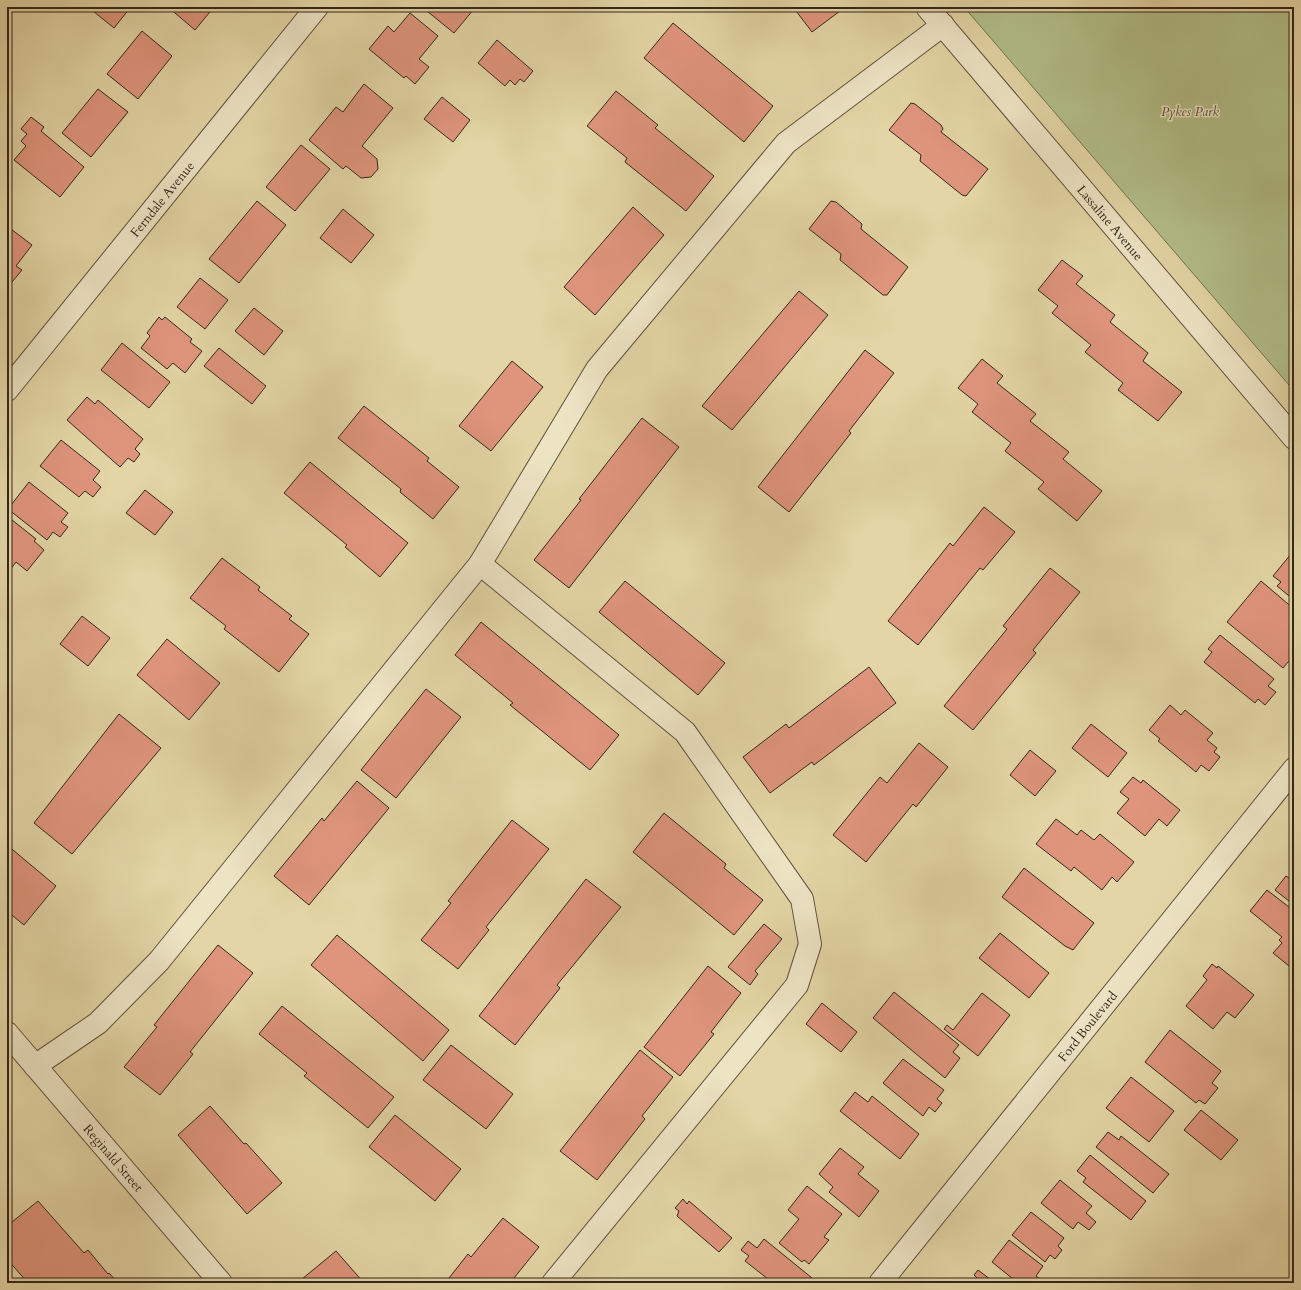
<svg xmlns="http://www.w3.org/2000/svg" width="1301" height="1290" font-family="Cardo,serif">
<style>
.green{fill:#b2be88;stroke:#737252}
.building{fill:#df957c;stroke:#34271d}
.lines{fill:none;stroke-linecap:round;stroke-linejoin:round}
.minor-casing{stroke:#60523f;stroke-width:24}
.minor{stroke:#ede4c4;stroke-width:22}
.labels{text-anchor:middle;stroke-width:3;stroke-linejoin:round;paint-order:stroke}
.park-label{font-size:13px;font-style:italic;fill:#544d38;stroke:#ede4c4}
.street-label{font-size:13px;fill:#34271d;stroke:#ede4c4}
</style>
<rect width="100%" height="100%" fill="#e3d5a5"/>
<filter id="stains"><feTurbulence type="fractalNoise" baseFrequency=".005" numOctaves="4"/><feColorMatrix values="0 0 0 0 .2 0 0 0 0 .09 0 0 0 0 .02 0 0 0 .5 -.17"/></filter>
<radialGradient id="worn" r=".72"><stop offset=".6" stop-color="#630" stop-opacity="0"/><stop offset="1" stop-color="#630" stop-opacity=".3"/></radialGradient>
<!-- green -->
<path class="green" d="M964 7H1294V379L1289 385Z"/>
<!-- building -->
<path class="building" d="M88 7H129L130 8 114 28Z
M168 7H214L195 30Z
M422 7H471L474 9 454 33Z
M793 7H843L844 8 812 32Z
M410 13 438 36 419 59 429 67 415 84 406 76 404 78 369 49 388 26 394 32Z
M673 23 773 106 744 142 644 58Z
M142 31 172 56 138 99 107 74Z
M497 40 533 71 524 82 520 79 515 85 510 80 505 86 478 63Z
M364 84 393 108 362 146 377 159 378 169 371 177 361 178 346 166 343 169 309 140 336 107 343 112Z
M98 89 128 112 91 157 62 133Z
M616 91 658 125 655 128 714 176 686 211 625 162 627 158 587 126Z
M442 97 470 120 453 142 424 119Z
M911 103 915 104 941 125 943 129 941 132 988 169 966 196 962 195 920 161 921 155 889 130Z
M31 117 44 127 41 131 84 167 60 197 14 160 26 146 21 141 27 134 21 129Z
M301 145 330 169 295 211 266 187Z
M257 201 286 225 239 283 209 259Z
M831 201 836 202 862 224 861 229 908 267 887 295H883L840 260 841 254 809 229Z
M633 207 664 235 595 315 564 287Z
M343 209 374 235 351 263 320 238Z
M7 226 32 245 16 266 22 270 7 288Z
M1062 260 1083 276 1076 284 1115 315 1110 322 1148 353 1143 361 1182 392 1158 421 1118 390 1123 383 1085 352 1091 345 1052 313 1058 306 1038 290Z
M200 278 228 300 205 329 177 307Z
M799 291 828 315 732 430 702 406Z
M254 308 283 331 264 355 235 331Z
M159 317 162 320 165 317 192 339 190 342 202 351 185 373 173 363 167 369 141 348 150 336 147 333Z
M122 343 170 382 149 408 101 370Z
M219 348 266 386 252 404 204 366Z
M865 350 894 373 849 431 851 433 789 512 758 487Z
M982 359 1003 376 997 383 1036 414 1030 421 1069 452 1063 459 1102 491 1077 521 1038 489 1044 482 1005 451 1011 443 972 412 978 404 958 388Z
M512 361 543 387 491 451 459 426Z
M87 397 95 404 98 400 143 439 135 449 140 454 134 462 128 458 120 467 67 420Z
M364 406 429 458 427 461 459 487 433 519 400 492 401 489 338 438Z
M642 418 679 447 569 588 534 560 581 500 579 499Z
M61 440 100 471 93 480 101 487 93 497 85 491 79 497 40 466Z
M310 462 408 543 380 577 345 547 347 545 284 493Z
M29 482 68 513 61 522 68 527 60 537 53 532 47 540 8 509Z
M145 490 173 512 155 535 126 513Z
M984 507 1015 532 983 570 980 568 918 645 888 621 950 543 953 546Z
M7 516 36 539 34 541 44 550 27 571 16 562 7 574Z
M1291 554 1294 557V600L1277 586 1281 582 1273 576Z
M222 558 260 587 258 590 292 616 289 619 309 634 279 672 224 629 226 626 190 598Z
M1050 568 1080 592 1033 650 1036 653 973 730 944 706 1007 629 1003 626Z
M625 581 725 663 698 695 599 612Z
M1261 581 1294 609V638L1293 640 1294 641V655L1283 668 1227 622Z
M82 616 110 638 88 666 60 644Z
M481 622 619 735 590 770 510 705 513 703 455 655Z
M1220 635 1274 679 1268 686 1276 692 1265 705 1258 699 1255 703 1204 662 1212 652 1208 649Z
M167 639 220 683 189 720 137 675Z
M869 667 896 703 814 765 812 762 770 793 743 757 786 724 789 728Z
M426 689 461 717 396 798 361 770Z
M1170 705 1181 715 1185 710 1213 733 1207 740 1217 748 1214 752 1220 757 1209 771 1201 765 1196 772 1158 741 1160 739 1149 730Z
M119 714 161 748 72 854 34 823Z
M1091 724 1127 753 1108 777 1072 748Z
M919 743 948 767 916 807 913 804 866 862 833 835 880 777 887 783Z
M1030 750 1056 771 1035 796 1010 775Z
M1133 777 1141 783 1143 780 1180 810 1167 826 1159 819 1145 836 1117 813 1129 799 1120 792Z
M357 781 389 808 309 905 274 876 322 818 324 821Z
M664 813 726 864 724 868 763 900 734 935 633 852Z
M1056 819 1077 835 1081 830 1094 840 1100 834 1134 862 1117 882 1112 877 1102 890 1074 867 1071 871 1036 844Z
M512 820 549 849 486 927 489 930 458 969 421 940 451 903 448 901Z
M7 845 56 886 24 925 7 911Z
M1024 868 1094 923 1073 950 1065 946 1002 897Z
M1286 876 1292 880 1294 877V905L1275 890Z
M586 879 621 907 557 985 560 988 515 1045 479 1016Z
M1267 890 1294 911V970L1273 953 1282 943 1279 940 1282 937 1250 911Z
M764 924 782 939 755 971 758 974 750 985 728 967Z
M1000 933 1049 973 1029 998 979 958Z
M337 935 449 1030 423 1061 311 965Z
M218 945 253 973 190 1052 193 1054 160 1095 124 1067 157 1027 154 1025Z
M1212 964 1217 968 1218 966 1254 995 1235 1018 1227 1012 1213 1029 1186 1006 1207 980 1203 976Z
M708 966 741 993 711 1032 714 1034 680 1076 644 1047Z
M894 992 959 1045 953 1052 960 1058 945 1078 873 1018Z
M982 993 1010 1015 978 1056 944 1029 947 1025 953 1030Z
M822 1003 857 1032 841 1052 806 1024Z
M282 1006 394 1097 368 1128 304 1076 307 1073 259 1034Z
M1170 1030 1221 1071 1212 1083 1218 1088 1205 1104 1199 1100 1196 1103 1145 1062Z
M451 1045 513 1094 486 1129 423 1080Z
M640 1050 673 1077 642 1116 645 1119 597 1180 560 1151Z
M903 1059 944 1090 937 1099 942 1103 935 1112 929 1107 923 1116 883 1083Z
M1131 1077 1174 1111 1149 1142 1106 1108Z
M855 1092 868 1102 872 1096 919 1134 900 1159 840 1111Z
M210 1106 244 1144 246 1143 282 1183 247 1214 178 1135Z
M1201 1110 1238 1140 1221 1160 1184 1130Z
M395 1115 461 1169 435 1201 369 1147Z
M1108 1132 1119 1140 1121 1136 1169 1174 1153 1193 1096 1147Z
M840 1148 864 1167 858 1174 879 1191 859 1217 829 1192 833 1187 819 1174Z
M1090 1155 1146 1201 1131 1220 1083 1182 1086 1178 1077 1171Z
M1060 1180 1092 1206 1086 1213 1096 1222 1089 1230 1078 1222 1073 1229 1041 1203Z
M807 1186 842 1214 824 1237 829 1240 809 1264 804 1260 802 1262 779 1243 799 1219 788 1210Z
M683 1199 687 1204 689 1201 732 1238 719 1252 677 1216 679 1211 675 1208Z
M38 1201 84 1253 88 1250 108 1274 109 1273 118 1283H28L7 1259V1226Z
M1031 1212 1064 1238 1058 1246 1062 1250 1055 1259 1050 1255 1045 1262 1012 1235Z
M503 1218 539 1247 510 1283H445L468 1254 471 1257Z
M764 1239 812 1278 807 1283H773L745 1261 749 1256 741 1250 748 1241 757 1248Z
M1009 1240 1043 1266 1036 1276 1046 1283H1018L992 1262Z
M336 1251 364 1283H306L302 1279Z
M978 1270 995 1283H974L978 1279 974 1275Z"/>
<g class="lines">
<!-- minor casing -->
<g class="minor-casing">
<g id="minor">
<path id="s1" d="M927 7 1294 438"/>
<path id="s2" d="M7 390 317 7"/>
<path d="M480 564 685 732 802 899 810 944 797 985 553 1283"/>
<path id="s3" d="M7 1033 221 1283"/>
<path d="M35 1066 98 1023 159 961 480 564 597 369 786 143 943 25"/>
<path id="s4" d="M880 1283 1294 769"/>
</g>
</g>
<!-- minor -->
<use href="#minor" class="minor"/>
</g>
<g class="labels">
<!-- park labels -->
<g class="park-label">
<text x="1190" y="116">Pykes Park</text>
</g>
<!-- street labels -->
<g class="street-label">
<text dy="5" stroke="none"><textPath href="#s2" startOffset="246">Ferndale Avenue</textPath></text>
<text dy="5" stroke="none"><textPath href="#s1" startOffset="283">Lassaline Avenue</textPath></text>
<text dy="5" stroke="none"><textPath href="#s4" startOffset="330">Ford Boulevard</textPath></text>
<text dy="5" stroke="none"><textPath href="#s3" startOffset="164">Reginald Street</textPath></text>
</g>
</g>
<!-- margin -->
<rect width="1301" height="1290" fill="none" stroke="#e3d5a5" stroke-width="24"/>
<rect x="8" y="8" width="1285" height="1274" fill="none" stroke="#34271d" stroke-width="2"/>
<rect x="12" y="12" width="1277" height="1266" fill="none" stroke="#34271d"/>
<rect width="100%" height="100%" filter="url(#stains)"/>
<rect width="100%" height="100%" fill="url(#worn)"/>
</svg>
